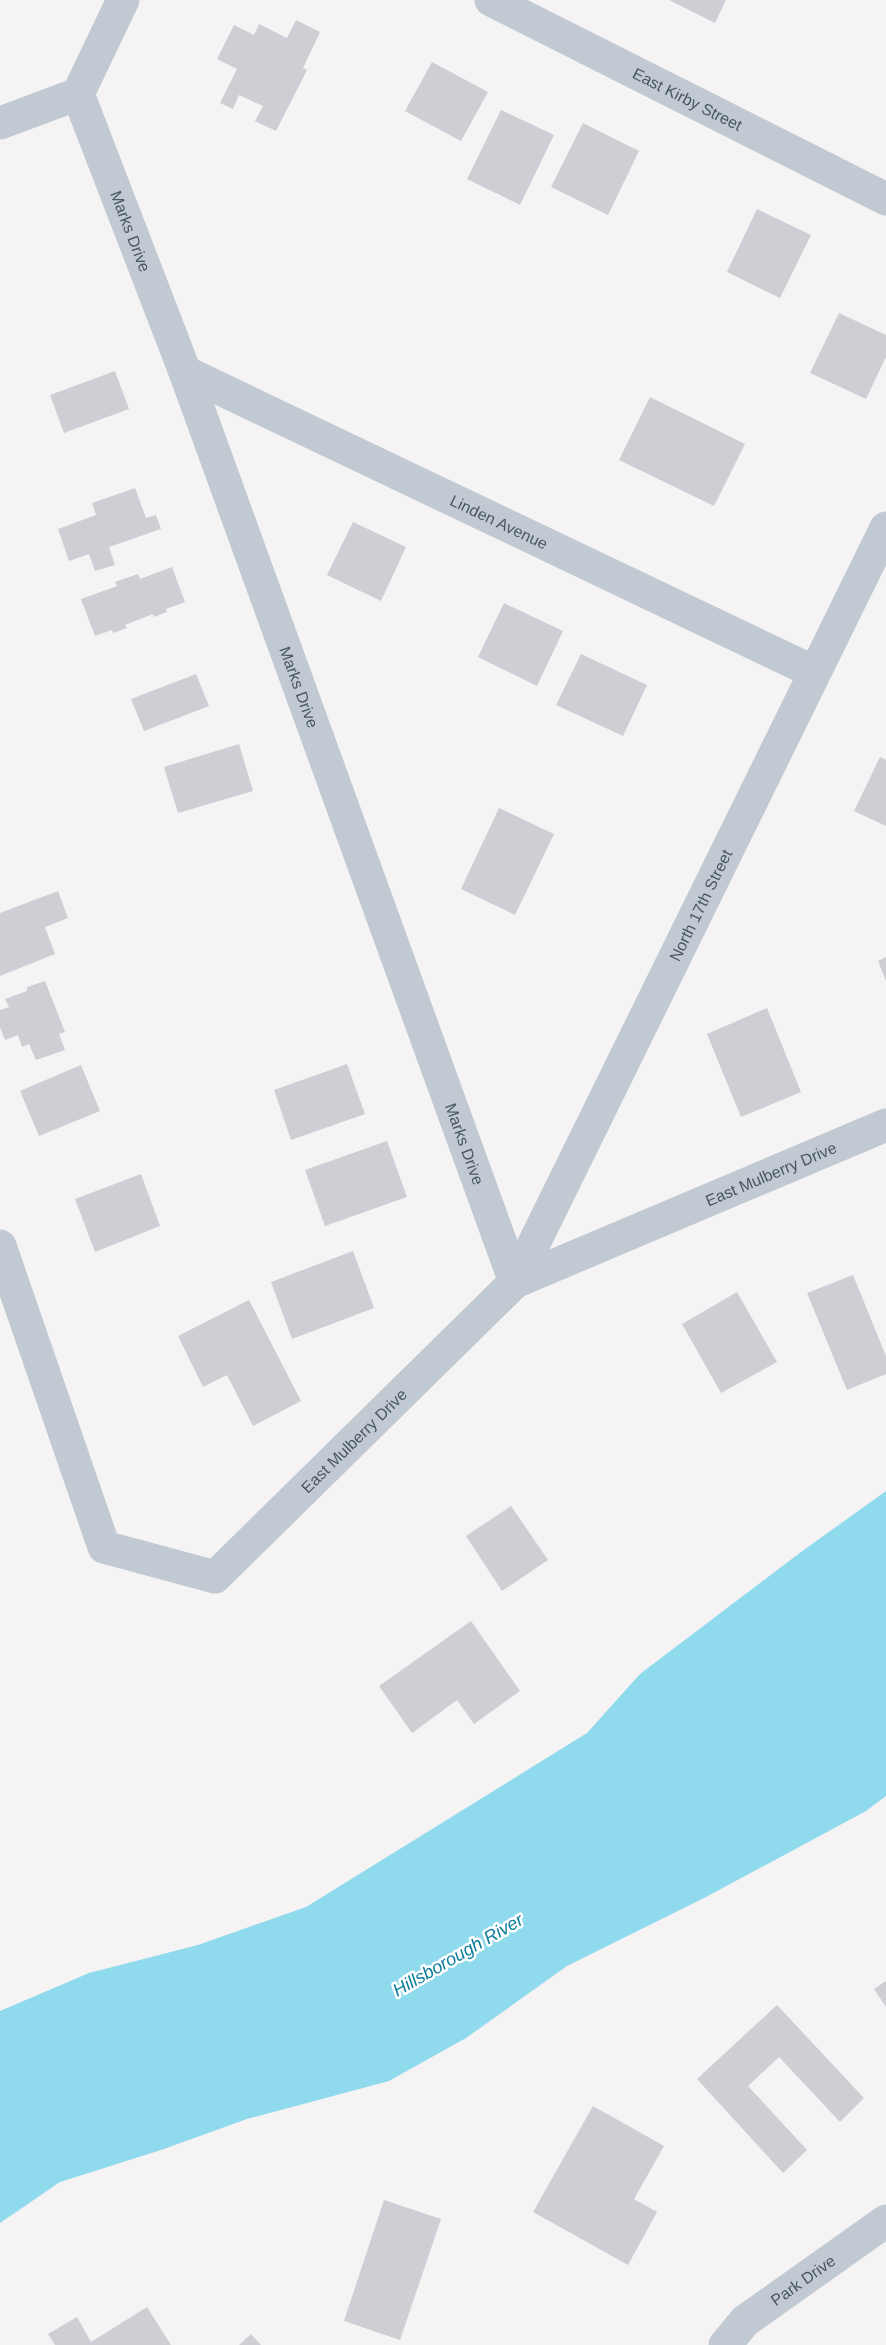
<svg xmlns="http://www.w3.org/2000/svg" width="886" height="2345" font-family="Helvetica,sans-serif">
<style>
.water{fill:#90daee}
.building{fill:#cdcfd5}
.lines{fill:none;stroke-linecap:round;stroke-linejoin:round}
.minor{stroke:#c1cad2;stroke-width:33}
.labels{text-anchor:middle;stroke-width:5;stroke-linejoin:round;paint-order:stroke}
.street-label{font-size:16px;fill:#4a5661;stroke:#fff}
.water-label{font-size:18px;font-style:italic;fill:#0c7c9b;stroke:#fff}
</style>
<rect width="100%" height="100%" fill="#f5f3f3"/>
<!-- water -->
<path class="water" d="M886 1491V1796L866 1811 706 1897 567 1966 466 2038 389 2081 247 2119 161 2150 60 2182 0 2223V2011L89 1973 198 1945 306 1907 587 1733 640 1674 801 1552Z"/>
<!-- building -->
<path class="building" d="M669 0H726L715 23Z
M296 20 320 32 303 68 307 70 276 131 255 121 263 106 239 95 233 109 220 103 237 69 217 59 234 25 254 35 259 24 287 38Z
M432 62 488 92 461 141 405 111Z
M501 110 554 135 520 205 467 179Z
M583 123 639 151 608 215 551 187Z
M757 209 811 235 780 298 727 272Z
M839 313 886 335V357L866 399 810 373Z
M115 371 129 409 64 433 50 395Z
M650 397 745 444 714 506 619 460Z
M135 488 146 518 156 515 161 529 109 547 115 565 95 571 89 554 69 561 58 529 96 515 92 503Z
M353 522 406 547 381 601 327 575Z
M172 567 185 602 166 609 167 612 154 617 153 614 125 625 127 628 113 633 112 630 95 636 81 599 117 586 115 582 138 574 140 579Z
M504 603 563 631 537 686 478 657Z
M581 654 647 685 623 736 556 705Z
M196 674 209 706 144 731 131 699Z
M239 744 253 791 178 813 164 767Z
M880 757 886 760V826L854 811Z
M499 808 554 834 515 915 461 889Z
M58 891 68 918 45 927 55 954 0 976V913Z
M886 957V981L878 961Z
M45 981 65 1032 59 1034 65 1050 36 1060 29 1044 22 1047 18 1035 5 1040 0 1027V1010L9 1007 5 999 27 991V987Z
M767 1008 801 1092 741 1117 707 1034Z
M347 1064 365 1114 291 1140 274 1090Z
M81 1065 100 1111 39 1136 20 1091Z
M387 1141 407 1197 325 1226 305 1170Z
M141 1174 160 1226 95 1252 75 1199Z
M353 1251 374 1308 292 1339 271 1282Z
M853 1275 886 1356V1374L847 1390 807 1293Z
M737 1292 777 1362 721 1393 682 1324Z
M249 1300 301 1401 253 1426 227 1375 203 1387 178 1336Z
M511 1506 548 1560 502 1591 466 1536Z
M471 1621 520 1691 474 1724 457 1700 412 1733 379 1686Z
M886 1981V2007L874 1989Z
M777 2005 864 2098 840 2122 779 2057 748 2086 807 2150 783 2173 697 2079Z
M593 2106 664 2146 634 2199 657 2212 628 2265 533 2212Z
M384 2200 441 2219 400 2340 344 2321Z
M147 2307 171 2345H55L48 2334 77 2317 91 2342Z
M251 2334 261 2345H239Z"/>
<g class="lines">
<!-- minor -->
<g class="minor">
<path id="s1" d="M491 0 886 199"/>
<path id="s2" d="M78 94 185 372 515 1282"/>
<path d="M78 94 123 0"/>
<path d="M0 123 78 94"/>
<path id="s3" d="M185 372 814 672"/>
<path id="s4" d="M0 1246 104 1547 215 1577 515 1282 886 1125"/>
<path id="s5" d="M515 1282 886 528"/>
<path id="s6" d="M725 2345 745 2321 886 2221"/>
</g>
</g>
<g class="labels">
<!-- street labels -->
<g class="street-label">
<text dy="6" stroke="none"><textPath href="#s1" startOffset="220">East Kirby Street</textPath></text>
<text dy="6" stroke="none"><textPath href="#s2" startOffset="147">Marks Drive</textPath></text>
<text dy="6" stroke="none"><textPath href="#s3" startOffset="348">Linden Avenue</textPath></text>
<text dy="6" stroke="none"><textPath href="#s2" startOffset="633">Marks Drive</textPath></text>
<text dy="6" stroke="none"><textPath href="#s5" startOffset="420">North 17th Street</textPath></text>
<text dy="6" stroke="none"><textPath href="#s2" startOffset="1119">Marks Drive</textPath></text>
<text dy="6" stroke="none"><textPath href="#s4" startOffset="1132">East Mulberry Drive</textPath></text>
<text dy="6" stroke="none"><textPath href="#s4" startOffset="628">East Mulberry Drive</textPath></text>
<text dy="6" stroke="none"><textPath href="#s6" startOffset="102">Park Drive</textPath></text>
</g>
<!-- water labels -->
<g class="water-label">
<text transform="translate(458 1955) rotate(-30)" y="6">Hillsborough River</text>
</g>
</g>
</svg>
